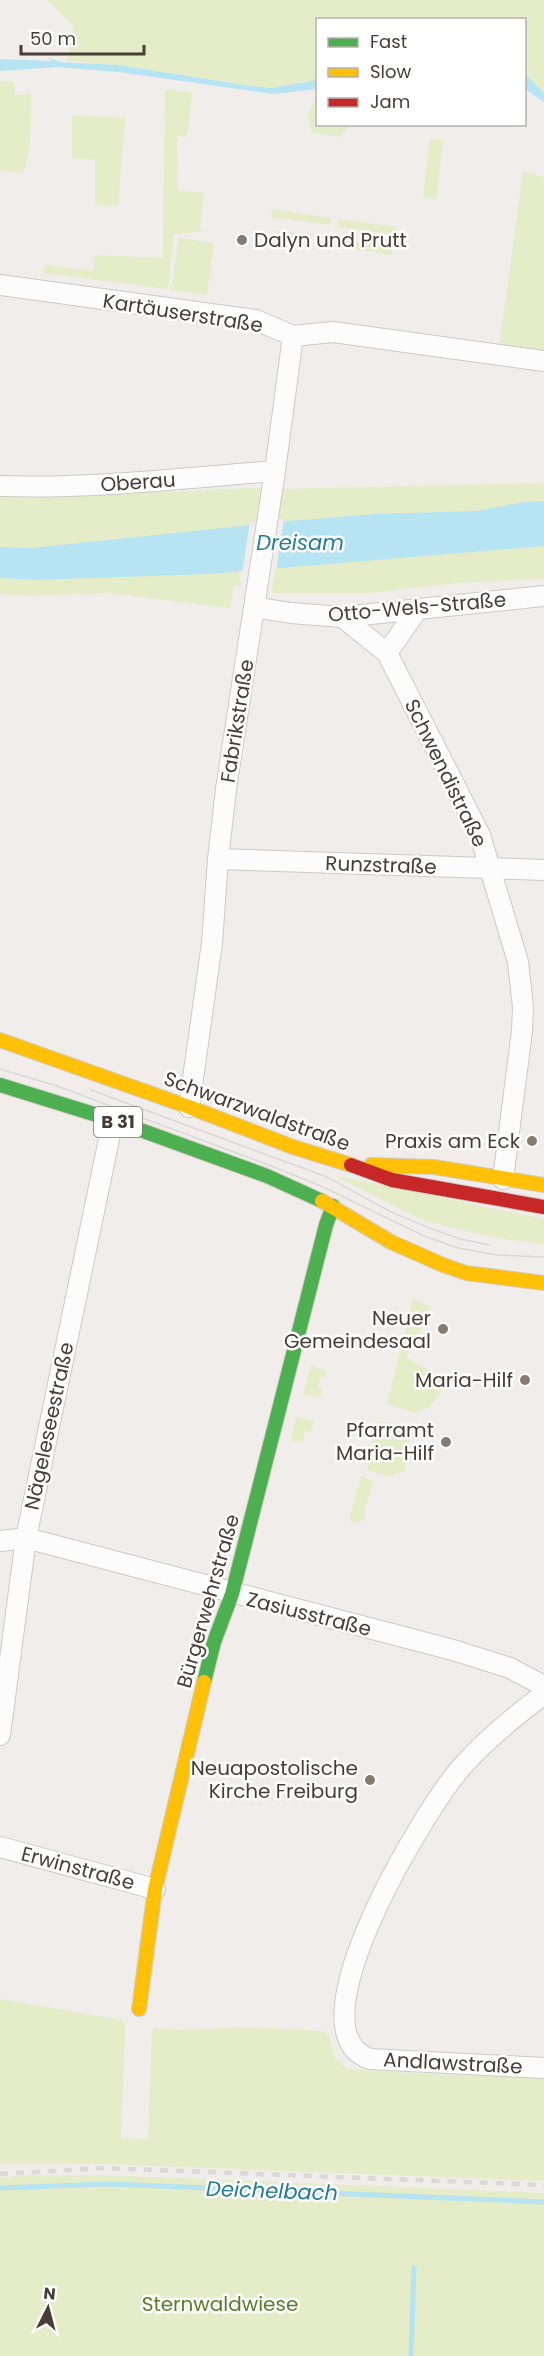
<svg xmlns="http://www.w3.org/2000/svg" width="544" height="2356" font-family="Poppins,sans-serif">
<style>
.green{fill:#e4ecc8}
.water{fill:#b7e4f2}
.pier{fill:#f0edea}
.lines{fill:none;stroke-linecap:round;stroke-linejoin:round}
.stream{stroke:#b7e4f2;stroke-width:5}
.street-casing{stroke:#cdc9c6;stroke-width:22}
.fast-casing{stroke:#d2cbc2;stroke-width:16}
.slow-casing{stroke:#d2cbc2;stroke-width:16}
.jam-casing{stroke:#d2cbc2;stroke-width:16}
.street{stroke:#fdfcfc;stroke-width:20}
.fast{stroke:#4caf50;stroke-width:14}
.slow{stroke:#ffc107;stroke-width:14}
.jam{stroke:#c62828;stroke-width:14}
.tram{stroke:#d9d9d8;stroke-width:1.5}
.rail{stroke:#d9d9d8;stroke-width:4.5;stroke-dasharray:8 8;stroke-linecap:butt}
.poi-dot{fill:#837b74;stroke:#fff;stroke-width:2}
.labels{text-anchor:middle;stroke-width:5;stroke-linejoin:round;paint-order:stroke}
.shield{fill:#fff;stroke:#7f7772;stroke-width:1.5}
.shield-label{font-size:18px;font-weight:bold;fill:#483d35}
.poi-label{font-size:20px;fill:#483d35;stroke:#fff;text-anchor:end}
.street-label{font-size:20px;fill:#483d35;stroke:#fff}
.park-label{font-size:20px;fill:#557f23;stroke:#fff}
.water-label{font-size:21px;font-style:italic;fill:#217b9a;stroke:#fff}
</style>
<rect width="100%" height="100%" fill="#f0edea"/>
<!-- green -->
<path class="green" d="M47 0H544V93L525 72 524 20H318L317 80 271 88 251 86 118 65 66 61 74 27Z
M0 81 14 82 15 95 31 94 30 147 23 174 0 169Z
M165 90 192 92 187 137 177 136 178 190 204 193 200 230 211 231 174 234 168 289 44 273 45 265 93 271 95 255 163 258Z
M316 98 318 124 350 125 339 137 312 132 308 115Z
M72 115 125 118 118 206 95 205V160L72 158Z
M430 139 443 140 436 199 423 197Z
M523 172 544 177V354L499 348Z
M272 209 331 218 330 225 271 217Z
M338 219 397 227 396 235 337 227Z
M274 230 312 235 311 243 273 238Z
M179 238 214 243 207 295 171 290Z
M356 242 393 247 392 255 355 249Z
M544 483V579L457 583 370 593H272L280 523 31 548 0 547V497L39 498 252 488 284 489Z
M239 571 241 586 234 585 230 608 108 593 27 596 0 594V578L36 580Z
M333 1175 544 1219V1244L495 1238 422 1220Z
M413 1299 431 1307 406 1358 449 1381 430 1407 415 1413 387 1404Z
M311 1365 327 1371 325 1378 320 1377 318 1387 322 1389 320 1398 303 1394Z
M296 1417 314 1421 310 1432 305 1431 302 1443 291 1441Z
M377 1422 413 1426 404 1472 395 1473 393 1477 367 1470Z
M361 1476 373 1481 364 1512 365 1520 357 1522 349 1521Z
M0 1999 122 2020 125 2026 121 2138 148 2140 152 2032 154 2028 180 2030 247 2027 323 2031 329 2036 335 2058 347 2069 425 2074 544 2078V2181L104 2164H0Z
M29 2175H105L544 2193V2356H0V2178Z"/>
<!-- water -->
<path class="water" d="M48 57 59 62 118 65 251 86 271 88 317 80V89L273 94 118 72 58 67 0 71V59L52 61Z
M524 72 544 93V102L525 89Z
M544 501V546L209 574 36 580 0 578V547L31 548 289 521 376 514 475 511 525 502Z"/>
<!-- pier -->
<path class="pier" d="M284 519 276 571 242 574 250 522Z"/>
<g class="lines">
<!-- stream -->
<path class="stream" d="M0 2188 109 2184 544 2202
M411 2356 414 2268"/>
<!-- street casing -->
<g class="street-casing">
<path id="street" d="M0 285 256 320 293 336 333 332 544 361
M0 486C92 489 184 478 275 471
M254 607 291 613 342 617 544 596
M342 617 387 653 480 835 518 962 523 1007 522 1031 503 1179
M387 653 417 610
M218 859 544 870
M189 1107 212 943 218 859 226 789 275 471 293 336
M0 1541 26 1538 453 1650 510 1668 544 1686
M544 1694C514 1717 484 1741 459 1770 426 1809 288 2032 370 2059L544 2068
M0 1735 26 1538 113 1120
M0 1847 155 1889"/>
</g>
<!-- fast casing -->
<g class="fast-casing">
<path id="fast" d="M0 1085 113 1120 267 1176 322 1201
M204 1682 214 1642 232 1594 326 1225 333 1206"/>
</g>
<!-- slow casing -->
<g class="slow-casing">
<path id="slow" d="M0 1040 189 1107 293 1147 351 1165
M371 1165 434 1167 544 1185
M322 1201 391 1242 443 1265
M443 1265 466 1273 544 1283
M139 2009 155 1889 204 1682"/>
</g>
<!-- jam casing -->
<g class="jam-casing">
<path id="jam" d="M351 1165 392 1180 544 1207"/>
</g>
<!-- street -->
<use href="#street" class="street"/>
<!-- fast -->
<use href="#fast" class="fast"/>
<!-- slow -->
<use href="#slow" class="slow"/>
<!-- jam -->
<use href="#jam" class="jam"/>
<!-- tram -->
<path class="tram" d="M0 1069 57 1086 274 1167 323 1187 424 1236 458 1248 497 1255 544 1257
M91 1090 327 1177 389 1211 427 1227 460 1239 490 1245"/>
<!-- rail -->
<path class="rail" d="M0 2174 103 2168 544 2185"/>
</g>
<!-- markers -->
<g class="poi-dot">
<circle cx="242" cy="240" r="6"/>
<circle cx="532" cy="1141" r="6"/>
<circle cx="443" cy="1329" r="6"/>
<circle cx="525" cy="1380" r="6"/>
<circle cx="446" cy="1442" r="6"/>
<circle cx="370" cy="1780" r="6"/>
</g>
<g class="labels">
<!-- shield labels -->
<rect class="shield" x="94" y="1107" width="48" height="30" rx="4.5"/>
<g class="shield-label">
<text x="118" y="1128">B 31</text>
</g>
<!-- poi labels -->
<g class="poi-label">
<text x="254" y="247" text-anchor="start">Dalyn und Prutt</text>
<text x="520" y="1148">Praxis am Eck</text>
<text x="431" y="1325">Neuer<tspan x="431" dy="23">Gemeindesaal</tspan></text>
<text x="513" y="1387">Maria-Hilf</text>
<text x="434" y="1437">Pfarramt<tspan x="434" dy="23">Maria-Hilf</tspan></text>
<text x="358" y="1775">Neuapostolische<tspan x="358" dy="23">Kirche Freiburg</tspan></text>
</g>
<!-- street labels -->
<g class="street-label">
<text transform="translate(183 313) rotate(9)" y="7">Kartäuserstraße</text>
<text transform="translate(138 482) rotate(-4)" y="7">Oberau</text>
<text transform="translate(417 607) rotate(-5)" y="7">Otto-Wels-Straße</text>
<text transform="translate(237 721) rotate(-81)" y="7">Fabrikstraße</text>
<text transform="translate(446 773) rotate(64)" y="7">Schwendistraße</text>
<text transform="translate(381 865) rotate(2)" y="7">Runzstraße</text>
<text transform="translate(257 1111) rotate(20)" y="7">Schwarzwaldstraße</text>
<text transform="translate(49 1426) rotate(-78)" y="7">Nägeleseestraße</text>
<text transform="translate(208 1601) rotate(-74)" y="7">Bürgerwehrstraße</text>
<text transform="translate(309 1614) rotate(14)" y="7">Zasiusstraße</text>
<text transform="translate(78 1868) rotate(15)" y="7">Erwinstraße</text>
<text transform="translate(453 2063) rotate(3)" y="7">Andlawstraße</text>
</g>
<!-- park labels -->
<g class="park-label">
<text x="220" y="2311">Sternwaldwiese</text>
</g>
<!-- water labels -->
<g class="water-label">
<text x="300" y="550">Dreisam</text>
<text transform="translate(272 2191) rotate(2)" y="7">Deichelbach</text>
</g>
</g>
<!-- legend -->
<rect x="316" y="18" width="210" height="108" fill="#ffffff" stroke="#b6b1ae" stroke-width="1.5"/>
<rect x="328" y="38" width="30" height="9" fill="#4caf50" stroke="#b6b1ae" stroke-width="1.5"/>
<text x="370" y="48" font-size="18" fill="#483d35">Fast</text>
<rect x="328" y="68" width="30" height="9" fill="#ffc107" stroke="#b6b1ae" stroke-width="1.5"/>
<text x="370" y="78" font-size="18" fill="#483d35">Slow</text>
<rect x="328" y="98" width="30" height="9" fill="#c62828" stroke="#b6b1ae" stroke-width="1.5"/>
<text x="370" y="108" font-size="18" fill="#483d35">Jam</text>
<!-- north arrow -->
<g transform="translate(48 2308) rotate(6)" stroke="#ffffff" stroke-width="4.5" paint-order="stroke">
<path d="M0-4.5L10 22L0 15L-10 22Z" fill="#483d35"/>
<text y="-9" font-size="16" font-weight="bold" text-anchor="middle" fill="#483d35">N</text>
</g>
<!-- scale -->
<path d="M21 45v9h123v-9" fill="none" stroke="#483d35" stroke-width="3"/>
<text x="30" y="45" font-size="18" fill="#483d35" stroke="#ffffff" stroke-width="4.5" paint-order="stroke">50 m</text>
</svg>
